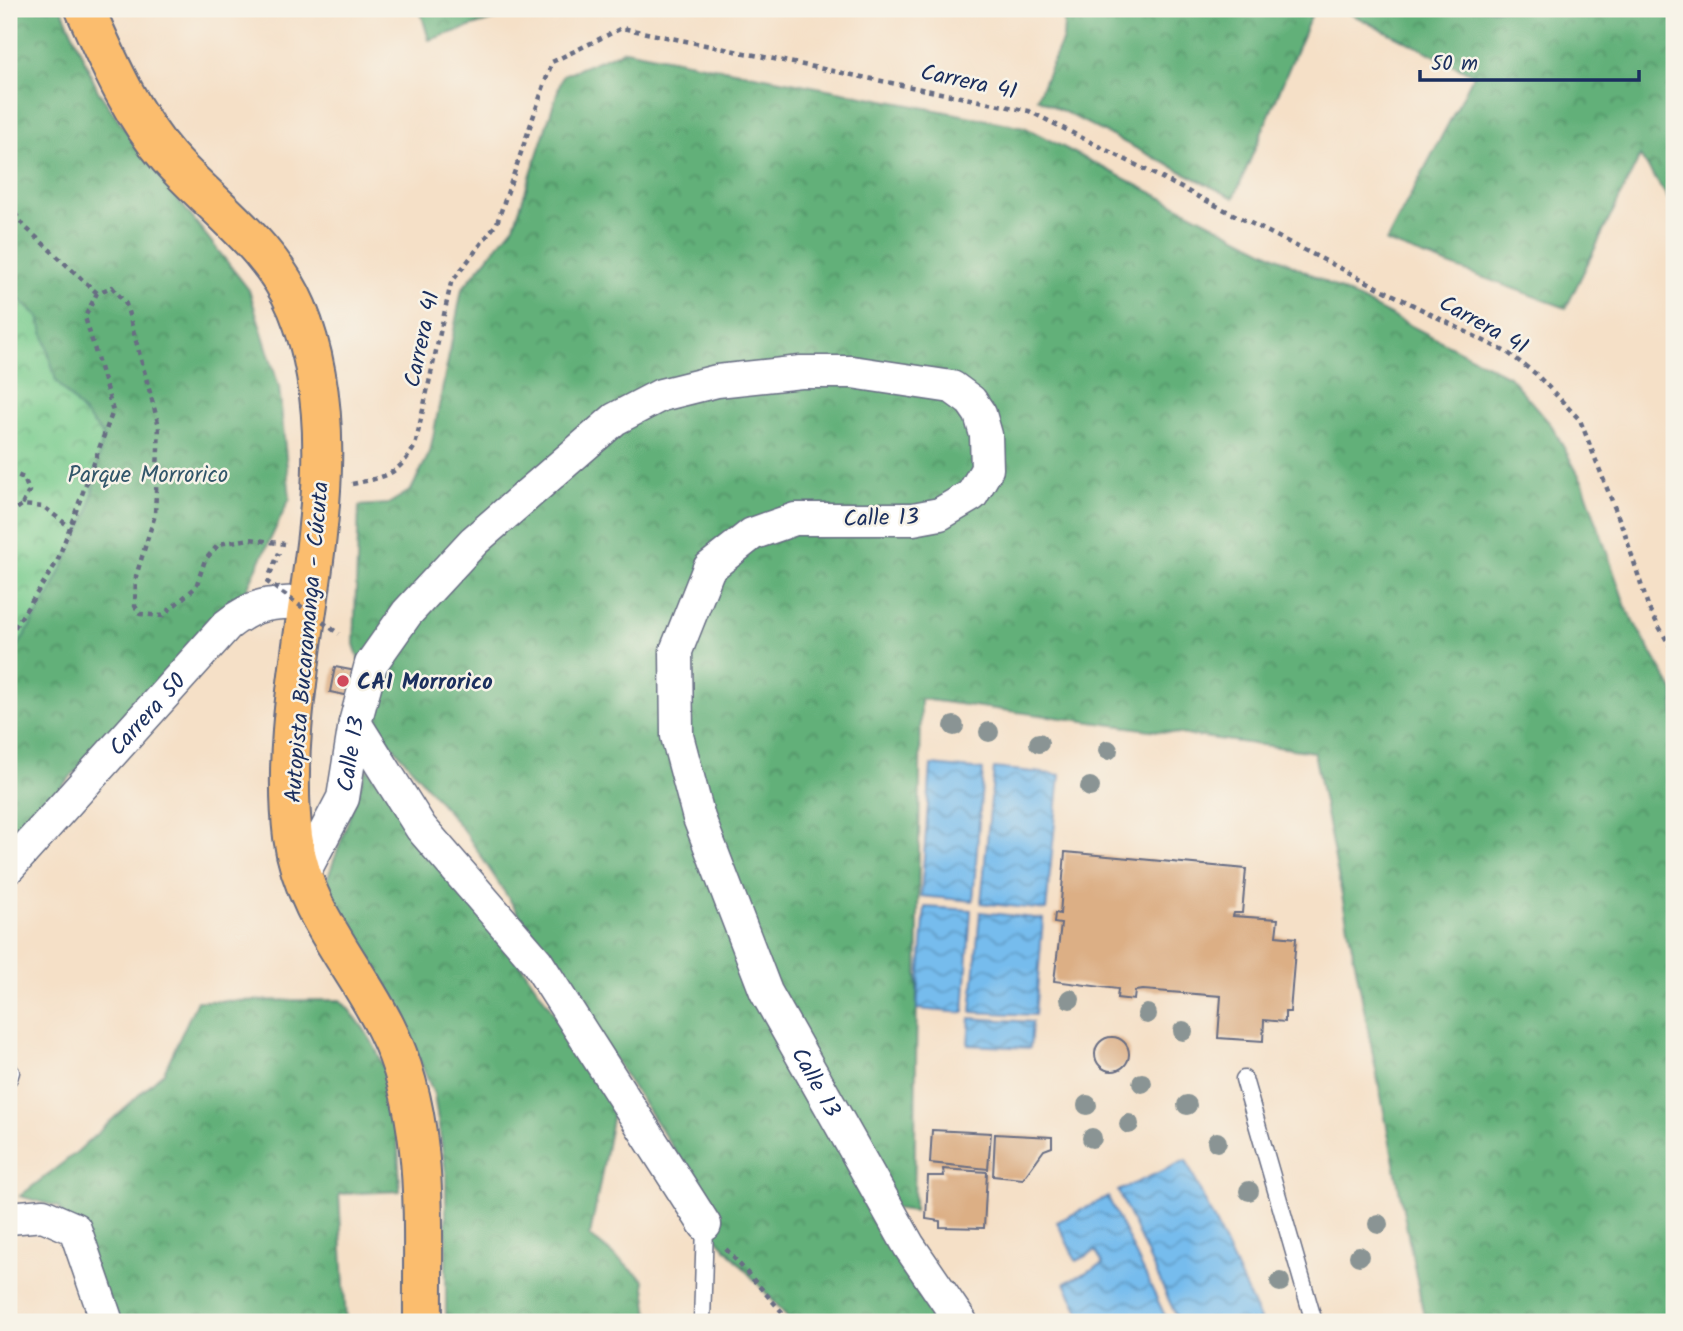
<svg xmlns="http://www.w3.org/2000/svg" width="1683" height="1331" font-family="Kalam,sans-serif">
<style>
.forest{fill:url(#forest-crowns);stroke:#3e706c;stroke-width:2}
.park{fill:url(#park-crowns);stroke:#4a7e76;stroke-width:2}
.water{fill:url(#water-waves);stroke:#4876a6;stroke-width:2}
.building{fill:#dcaf85}
.lines{fill:none;stroke-linecap:round;stroke-linejoin:round}
.service-casing{stroke:#676d83;stroke-width:19}
.minor-casing{stroke:#676d83;stroke-width:35}
.trunk-casing{stroke:#676d83;stroke-width:42}
.path{stroke:#676d83;stroke-width:4.5;stroke-dasharray:5 5;stroke-linecap:butt}
.service{stroke:#fff;stroke-width:16}
.minor{stroke:#fff;stroke-width:32}
.trunk{stroke:#fbbd6e;stroke-width:38}
.path-bridge{stroke:#676d83;stroke-width:4.5;stroke-dasharray:5 5;stroke-linecap:butt}
.tree{fill:#8a9494}
.poi-dot{fill:#d1495b;stroke:#f7f3e8;stroke-width:2.5}
.labels{text-anchor:middle;stroke-width:5;stroke-linejoin:round;paint-order:stroke}
.street-label{font-size:23px;fill:#1b2f5e;stroke:#f7f3e8}
.park-label{font-size:23px;fill:#32566a;stroke:#f7f3e8}
.poi-label{font-size:23px;font-weight:bold;fill:#1b2f5e;stroke:#f7f3e8;text-anchor:start}
</style>
<defs>
<pattern id="forest-crowns" width="20" height="18" patternUnits="userSpaceOnUse" patternTransform="scale(1.75)"><rect width="20" height="18" fill="#62b079"/><path d="M2 6a3 3 0 1 1 6 0M12 15a3 3 0 1 1 6 0" fill="none" stroke="#509066"/></pattern>
<pattern id="park-crowns" width="20" height="18" patternUnits="userSpaceOnUse" patternTransform="scale(1.75)"><rect width="20" height="18" fill="#79cc8e"/><path d="M2 6a3 3 0 1 1 6 0M12 15a3 3 0 1 1 6 0" fill="none" stroke="#62a677"/></pattern>
<pattern id="water-waves" width="16" height="10" patternUnits="userSpaceOnUse" patternTransform="scale(1.75)"><rect width="16" height="10" fill="#76bced"/><path d="M0 5q4-4 8 0t8 0" fill="none" stroke="#6099c3"/></pattern>
</defs>
<rect width="100%" height="100%" fill="#f7f3e8"/>
<filter id="ink" filterUnits="userSpaceOnUse"><feTurbulence type="fractalNoise" baseFrequency=".0143" numOctaves="2"/><feDisplacementMap in="SourceGraphic" scale="14" xChannelSelector="R" yChannelSelector="G"/><feConvolveMatrix kernelMatrix="1 2 1 2 8 2 1 2 1" color-interpolation-filters="sRGB"/></filter>
<filter id="wash" filterUnits="userSpaceOnUse"><feTurbulence type="fractalNoise" baseFrequency=".00686" numOctaves="4" result="noise"/><feDisplacementMap in="SourceGraphic" scale="28" xChannelSelector="R" yChannelSelector="G"/><feGaussianBlur stdDeviation="1.57" result="paint"/><feColorMatrix in="noise" values="0 0 0 0 0 0 0 0 0 0 0 0 0 0 0 0 0 1.4 0 .05"/><feComposite in="paint" operator="in"/></filter>
<g filter="url(#wash)">
<rect width="100%" height="100%" fill="#f5e0c7"/>
<!-- forest -->
<path class="forest" d="M9 9H62L98 91 148 161 249 290 279 387 290 498 245 593 152 688 9 844Z
M420 9H526L429 40Z
M1065 9H1314L1234 198 1037 98 1063 39Z
M1341 9H1674V207L1640 156 1566 308 1386 242 1474 75Z
M625 50 1024 127 1509 376 1552 426 1583 483 1627 610 1674 692V1322H1425L1314 752 921 699 914 1211 867 1204 916 1291 943 1322H792L705 1225 715 1212 465 832 382 733 354 644 359 506 388 504 411 490 430 452 462 289 514 226 563 75Z
M367 768 502 937 615 1103 590 1236 644 1280 650 1322H446V1173L434 1094 395 1003 323 891Z
M340 1000C397 1058 397 1114 400 1191L339 1194 346 1322H120L59 1207 20 1196 77 1152 164 1072 197 1001Z"/>
<!-- park -->
<path class="park" d="M9 290 39 317 56 381 103 435 89 512 50 594 9 661Z"/>
<!-- water -->
<path class="water" d="M931 765 983 770 973 901 921 896Z
M994 768 1060 775 1046 910 981 903Z
M925 907 971 910 964 1013 917 1009Z
M980 912 1043 919 1035 1015 971 1012Z
M970 1018 1032 1022 1030 1048 968 1045Z
M1186 1160 1261 1322H1179L1118 1191Z
M1108 1197 1168 1322H1084L1065 1283 1103 1264 1096 1251 1076 1261 1057 1222Z"/>
<g id="blocks">
<!-- building -->
<path class="building" d="M335 667 356 671 350 696 330 692Z
M1065 852 1246 869 1242 913H1234L1233 916 1278 919 1276 936 1296 938 1290 1012H1285V1022L1264 1020 1263 1041 1218 1038 1221 996 1143 990 1135 991 1134 1000 1117 998 1118 989 1054 981 1061 924 1054 923 1055 913 1060 914Z
M1095 1054a17 17 0 1 1 34 0a17 17 0 1 1-34 0Z
M932 1130 991 1133 988 1169 930 1163Z
M995 1134 1052 1137V1147L1044 1150 1023 1179 993 1176Z
M943 1169 987 1172 984 1228 940 1227V1221L926 1219 928 1176H944Z"/>
</g>
</g>
<g filter="url(#ink)">
<use href="#blocks" fill-opacity="0" stroke="#676d83" stroke-width="2"/>
<g class="lines">
<!-- service casing -->
<g class="service-casing">
<path id="service" d="M9 1078 11 1072
M1244 1079 1314 1322
M702 1322 705 1225"/>
</g>
<!-- minor casing -->
<g class="minor-casing">
<g id="minor">
<path d="M355 723 421 828 537 962 705 1225"/>
<path id="s1" d="M9 867 227 625C256 602 271 603 307 602"/>
<path id="s2" d="M301 878 343 798 355 723 371 664 407 613 474 541 615 419 661 395 717 381 801 372H852L952 387 971 401 980 414 986 435 987 469 972 495 940 514 913 519H795L752 534 709 568 676 651 677 736 699 818 766 992 909 1246 961 1322"/>
<path d="M9 1218 43 1215 75 1229 107 1322"/>
</g>
</g>
<!-- trunk casing -->
<g class="trunk-casing">
<path id="trunk" d="M85 9C108 61 130 113 168 157 212 207 270 244 297 308 365 474 272 666 293 837 303 912 354 963 386 1028 431 1117 422 1226 423 1322"/>
</g>
<!-- path -->
<path class="path" d="M9 205 24 226 97 293
M9 472 24 478 29 491 22 505
M352 484C385 477 397 476 415 446L451 283 497 223 552 62 622 28 1029 111 1508 353 1536 374 1580 420 1625 534 1649 609 1674 653
M9 514 22 505 44 507 71 528
M270 574 279 553
M9 636 57 562 113 411 85 317 97 293 112 287 126 304 159 426 155 515 136 576 135 606 140 614 162 616 196 587 205 560 219 544 250 539 285 544
M726 1249 791 1322"/>
<!-- service -->
<use href="#service" class="service"/>
<!-- minor -->
<use href="#minor" class="minor"/>
<!-- trunk -->
<use href="#trunk" class="trunk"/>
<!-- path-bridge -->
<path class="path-bridge" d="M266 581 339 634"/>
</g>
<!-- trees -->
<g class="tree">
<circle cx="954" cy="726" r="10"/>
<circle cx="989" cy="732" r="10"/>
<circle cx="1039" cy="743" r="10"/>
<circle cx="1108" cy="750" r="10"/>
<circle cx="1090" cy="787" r="10"/>
<circle cx="1070" cy="999" r="10"/>
<circle cx="1147" cy="1014" r="10"/>
<circle cx="1183" cy="1031" r="10"/>
<circle cx="1142" cy="1083" r="10"/>
<circle cx="1087" cy="1105" r="10"/>
<circle cx="1187" cy="1105" r="10"/>
<circle cx="1129" cy="1124" r="10"/>
<circle cx="1092" cy="1138" r="10"/>
<circle cx="1217" cy="1142" r="10"/>
<circle cx="1249" cy="1191" r="10"/>
<circle cx="1378" cy="1224" r="10"/>
<circle cx="1359" cy="1256" r="10"/>
<circle cx="1280" cy="1282" r="10"/>
</g>
</g>
<!-- markers -->
<circle class="poi-dot" cx="343" cy="681" r="7"/>
<g class="labels">
<!-- street labels -->
<g class="street-label">
<text transform="translate(969 81) rotate(12)" y="8">Carrera 41</text>
<text transform="translate(1484 324) rotate(29)" y="8">Carrera 41</text>
<text transform="translate(421 339) rotate(-78)" y="8">Carrera 41</text>
<text transform="translate(881 517) rotate(-2)" y="8">Calle 13</text>
<text transform="translate(306 642) rotate(-85)" y="8">Autopista Bucaramanga - Cúcuta</text>
<text dy="8" stroke="none"><textPath href="#s1" startOffset="206">Carrera 50</textPath></text>
<text dy="8" stroke="none"><textPath href="#s2" startOffset="135">Calle 13</textPath></text>
<text dy="8" stroke="none"><textPath href="#s2" startOffset="1878">Calle 13</textPath></text>
</g>
<!-- park labels -->
<g class="park-label">
<text x="148" y="482">Parque Morrorico</text>
</g>
<!-- poi labels -->
<g class="poi-label">
<text x="357" y="689">CAI Morrorico</text>
</g>
</g>
<!-- margin -->
<rect width="1683" height="1331" fill="none" stroke="#f7f3e8" stroke-width="35"/>
<!-- scale -->
<path d="M1420 70v10h219v-10" fill="none" stroke="#1b2f5e" stroke-width="3.5"/>
<text x="1431" y="70" font-size="21" fill="#1b2f5e" stroke="#f7f3e8" stroke-width="5" paint-order="stroke">50 m</text>
</svg>
